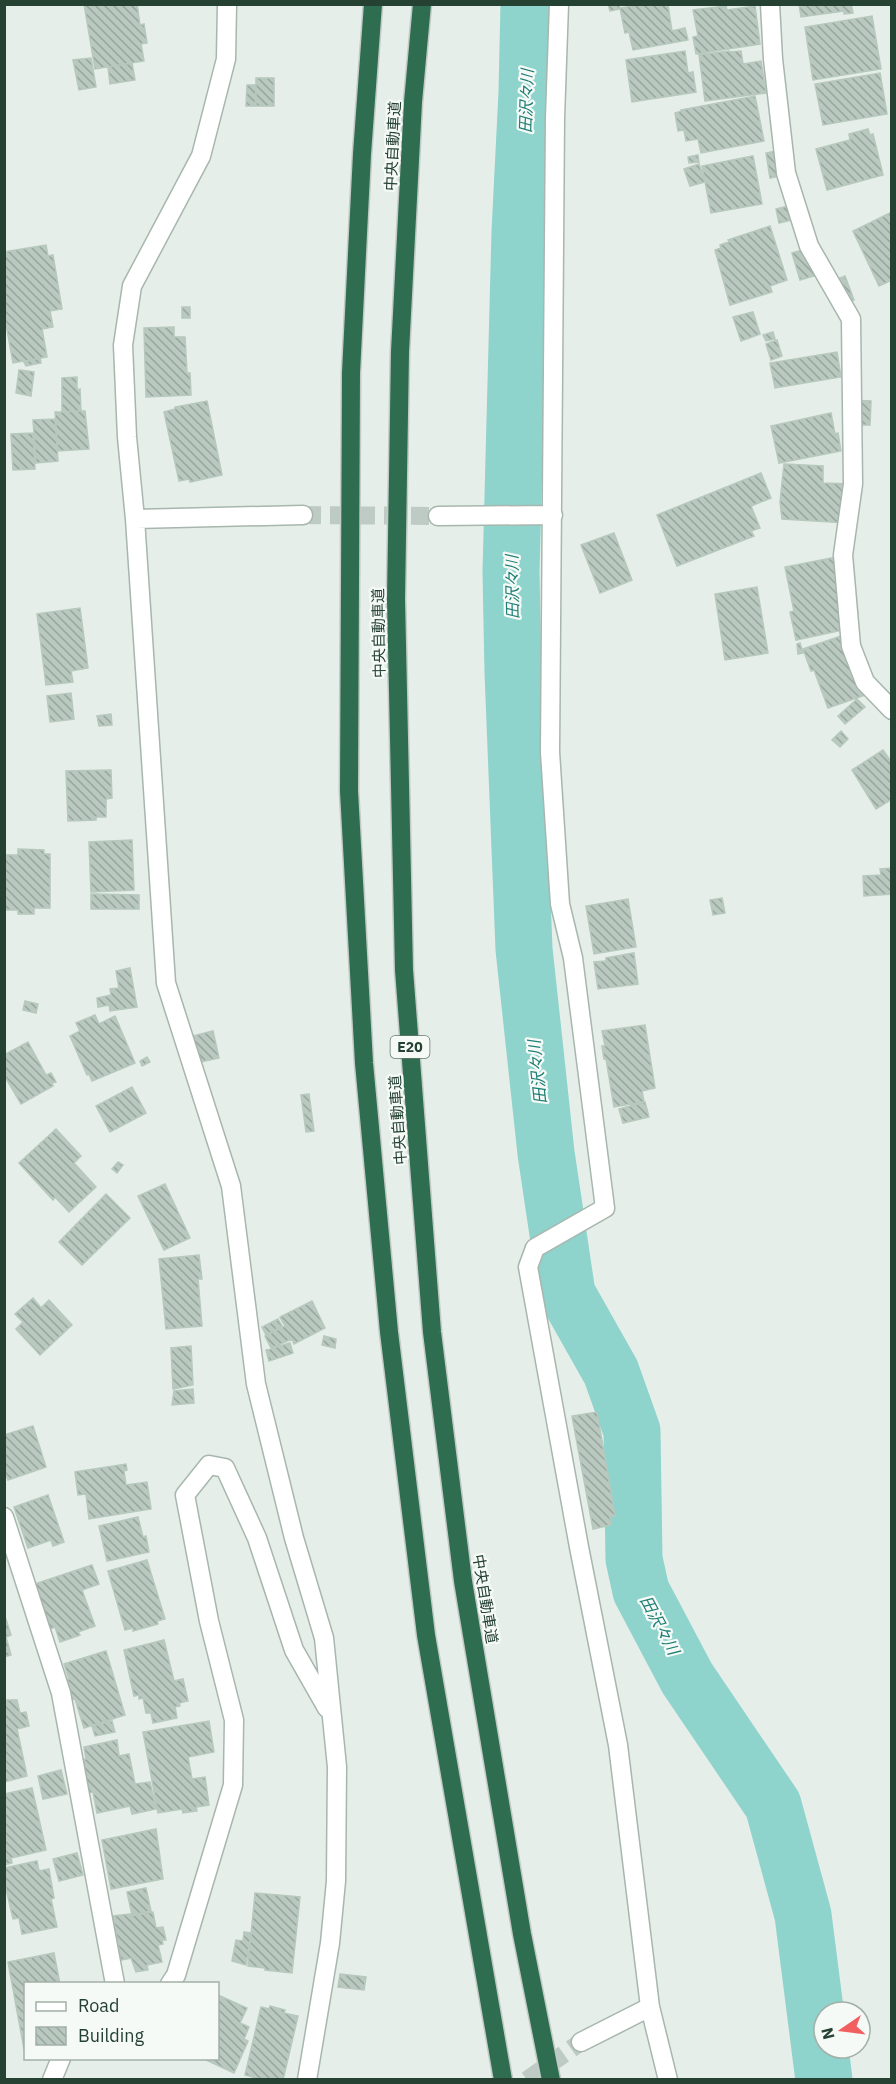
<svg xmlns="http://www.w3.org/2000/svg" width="896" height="2084" font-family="'IBM Plex Sans','Noto Sans JP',sans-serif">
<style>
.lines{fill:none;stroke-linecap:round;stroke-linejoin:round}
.river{stroke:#8ed3cc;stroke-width:57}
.building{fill:url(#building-back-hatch);stroke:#b7c8bd;stroke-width:1.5}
.minor-tunnel{stroke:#becbc4;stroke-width:18;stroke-dasharray:18 9;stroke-linecap:butt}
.minor-casing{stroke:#a7b7ae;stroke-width:21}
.highway-casing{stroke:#c2cac6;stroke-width:21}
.minor{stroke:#fff;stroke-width:18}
.highway{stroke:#2f6d51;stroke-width:18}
.labels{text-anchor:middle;stroke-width:4.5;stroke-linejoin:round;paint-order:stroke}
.shield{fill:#f6faf7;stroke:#63786d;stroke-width:1.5}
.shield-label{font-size:14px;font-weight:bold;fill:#244132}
.street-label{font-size:15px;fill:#244132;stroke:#f6faf7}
.water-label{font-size:16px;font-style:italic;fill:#1d7e75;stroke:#f6faf7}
</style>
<defs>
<pattern id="building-back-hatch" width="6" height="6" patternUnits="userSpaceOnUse" patternTransform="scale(1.5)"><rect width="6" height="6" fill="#bac9c0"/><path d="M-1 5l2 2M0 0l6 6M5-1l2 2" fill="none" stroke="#97a59d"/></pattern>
</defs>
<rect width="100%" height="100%" fill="#e5eee8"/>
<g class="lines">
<!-- river -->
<path class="river" d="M529 4 527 93 520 232 511 572 513 672 524 949 546 1153 567 1294 611 1372 632 1431 634 1559 641 1591 687 1678 773 1805 803 1915 824 2080"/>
</g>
<!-- building -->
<path class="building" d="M84 4H137L140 25 144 24 147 43 141 44 144 61 95 69Z
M608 4H619L620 9 610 11Z
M644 4 668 5 672 31 685 28 688 40 633 50 629 32 625 33 620 8Z
M799 4H851L853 13 844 14V11L801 17Z
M726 6 727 10 755 6 760 44 696 54 693 37 698 36 693 10Z
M872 16 881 69 813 80 805 27Z
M685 51 688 73 693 72 696 92 632 102 626 60Z
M729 51V52L741 51 743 64 761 61 766 93 705 101 699 55Z
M91 58 96 87 79 90 73 60Z
M132 63 135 80 110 84 108 67Z
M880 73 887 114 823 125 815 84Z
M256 78H274V106H256Z
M247 85H256L255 106H246Z
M755 96 764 141 701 153 698 139 686 141 684 130 678 131 675 113 682 111 681 110Z
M868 129 870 135 873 134 883 175 827 190 816 149 850 140 849 134Z
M790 148 795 173 770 178 766 153Z
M698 155 699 162 689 163 688 157Z
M753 156 762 204 711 213 702 166Z
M699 164 705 182 690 186 684 169Z
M800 203 804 217 779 223 776 209Z
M892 212V280L879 286 853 231Z
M770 226 787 280 770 286 772 292 730 305 715 250 721 248 720 245 729 242 728 240Z
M46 245 48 256 53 255 62 309 50 311 53 327 42 329 47 357 13 363 4 313V252Z
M809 248 817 275 800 280 792 253Z
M845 276 854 300 837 307 828 283Z
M182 307H190V318H182Z
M753 312 760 334 741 341 733 317Z
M174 327V337H185L187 373H190L191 395 146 397 144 328Z
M773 332 775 339 766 341 763 335Z
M777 340 782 356 771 360 766 344Z
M837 352 841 377 775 388 770 363Z
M40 358 41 363 26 366 24 362Z
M19 370 34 372 31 396 16 393Z
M77 377V390L80 389 81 411 62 412V378Z
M848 400 871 401 870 425H848Z
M207 401 222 475 190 482 189 479 179 481 164 412 175 409V407Z
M85 411 89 449 58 451 55 412Z
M831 413 835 434 838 433 841 451 779 463 771 426Z
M55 419 58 461 36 463 33 420Z
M33 433 35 469 13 470 11 434Z
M784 464 823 466V483L850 484 847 523 782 519 780 502Z
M761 473 771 498 751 506 760 528 751 531 754 536 677 566 657 515Z
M614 533 632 580 600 593 581 545Z
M837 557 843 630 796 640 790 612 794 611 785 567Z
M757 587 768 653 725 660 715 594Z
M80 608 88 668 71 671 73 682 46 685 37 614Z
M844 635 865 695 828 708 814 670 811 671 803 649Z
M800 643 803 653 798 654 797 644Z
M71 693 74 719 50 722 47 696Z
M857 699 865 707 845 724 838 716Z
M111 714 112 725 99 726 97 716Z
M841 731 848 739 840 747 832 740Z
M883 750 892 763V799L876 809 852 770Z
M111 770 112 798 106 799V817H96V820L68 821 66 771Z
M132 840 134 890 91 892 89 842Z
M18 849 44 850V854H50V908H34V914H18V910H4V855H18Z
M892 868V894L864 896 863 876 881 875 880 869Z
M91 894 139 895V909H91Z
M722 898 725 913 713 915 710 900Z
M628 899 636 947 594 954 586 906Z
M634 953 638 984 598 989 594 962 606 961V958Z
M130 968 137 1007 110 1011 109 1005 98 1007 97 998 111 995 110 989 119 988 116 971Z
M25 1001 38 1004 36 1013 23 1010Z
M95 1015 99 1024 115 1016 135 1063 92 1081 89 1074 87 1075 70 1036 80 1031 76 1023Z
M645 1025 655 1088 642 1091 644 1102 614 1107 606 1059H604L602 1046H605L602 1031Z
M213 1031 219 1058 200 1062 193 1036Z
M28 1042 46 1075 51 1073 56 1082 52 1083 53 1086 21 1104 4 1075V1055Z
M147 1057 150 1062 142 1066 140 1061Z
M132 1087 146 1113 110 1132 96 1106Z
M309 1094 314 1131 306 1132 301 1095Z
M645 1102 649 1117 623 1123 619 1109Z
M56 1129 81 1156 74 1163 96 1187 69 1212 55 1197 53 1200 19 1163Z
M118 1162 123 1165 117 1173 112 1169Z
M165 1184 190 1238 164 1250 138 1196Z
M106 1194 130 1218 82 1265 59 1242Z
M199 1255 202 1279H198L202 1326 166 1329 159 1259Z
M33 1298 41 1308 49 1300 72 1325 40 1355 16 1329 23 1322 15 1314Z
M312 1301 325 1328 294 1344 292 1339 271 1348 265 1336 285 1326 280 1317Z
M278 1319 282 1326 266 1335 262 1327Z
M324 1336 336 1339 335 1348 322 1345Z
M290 1343 293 1353 269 1361 266 1350Z
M191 1346 193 1385 173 1389 171 1348Z
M193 1389 194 1403 172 1405 174 1391Z
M597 1412 615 1516 610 1517 611 1525 593 1529 572 1416Z
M33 1426 46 1467 8 1480 4 1470V1435Z
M126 1464 127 1470 124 1471 126 1485 147 1482 151 1509 89 1519 86 1494 78 1495 75 1472Z
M48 1495 64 1542 53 1546 51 1540 28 1548 14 1507Z
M138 1517 143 1537 146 1536 149 1552 107 1561 99 1526Z
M147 1560 165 1619 157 1621 158 1624 133 1631V1628L125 1630 108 1571Z
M92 1565 99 1584 82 1590 95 1626 78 1632 80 1635 60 1642 55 1627 50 1629 35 1584Z
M4 1619H6L11 1635 6 1637 11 1655 4 1657Z
M164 1640 174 1681 183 1679 188 1701 179 1703 180 1706 175 1707 177 1718 153 1723 151 1713H146L143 1698 139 1699V1695L134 1696 124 1650Z
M106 1651 125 1715 84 1728 75 1699 72 1700 66 1680 69 1679 64 1664Z
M4 1700H17L20 1713 26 1712 29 1726 17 1729 27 1776 4 1782Z
M112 1721 115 1732 95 1736 92 1726Z
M209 1721 214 1752 188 1757 192 1779 205 1777 209 1805 196 1807 197 1811 183 1813 182 1809 158 1813 143 1732Z
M117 1740 119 1756 129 1754 135 1784 150 1782 156 1809 132 1814 130 1806 97 1813 93 1792 86 1793 79 1760 86 1759 84 1747Z
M61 1770 67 1794 43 1799 38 1776Z
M32 1788 46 1850 11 1858 12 1863 4 1865V1794Z
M156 1829 163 1879 111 1889 102 1840Z
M77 1853 83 1875 59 1881 53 1859Z
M37 1861 39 1871 49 1869 54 1898 51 1899 57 1927 22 1934 19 1918 13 1919 4 1880V1868Z
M146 1888 151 1911 132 1915 127 1892Z
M255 1893 300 1897 292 1973 265 1970V1968L248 1966Z
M153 1912 156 1928 163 1927 166 1940H162L163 1944 158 1945 162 1962 147 1965 148 1970 136 1972 131 1958 121 1960 113 1916 130 1914 131 1916Z
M244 1932 251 1933 246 1965 232 1961 236 1940 243 1941Z
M54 1953 60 1984H26L24 2049 8 1962Z
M340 1974 366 1977 364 1990 338 1987Z
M218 1995 247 2008 240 2023 249 2027 244 2039 248 2041 234 2073 202 2058H218Z
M270 2006 285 2010 284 2013 298 2016 283 2080H264L245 2075 261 2007 269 2009Z"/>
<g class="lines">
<!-- minor-tunnel -->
<path class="minor-tunnel" d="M303 515 438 516
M527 2080 581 2042"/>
<!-- minor casing -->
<g class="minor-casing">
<path id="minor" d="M227 4 226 59 201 156 132 286 123 345 127 437 135 519 166 983 231 1186 256 1384 294 1538 324 1638 337 1767 336 1881 330 1943 307 2080
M559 4 555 118 550 752 560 904 573 958 605 1208 535 1248 528 1267 579 1547 618 1745 650 2007 668 2080
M770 4 773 59 786 173 809 246 851 319 853 484 843 555 851 646 865 682 892 710
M438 516 553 515
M135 519 303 515
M4 1517 61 1693 115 1984
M170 1984 176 1975 233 1785 234 1720 209 1621 185 1495 209 1465 225 1468 257 1538 294 1650 327 1708
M581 2042 650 2007
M52 2080 61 2058"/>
</g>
<!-- highway casing -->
<g class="highway-casing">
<path id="highway" d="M373 4 362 154 351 373 349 791 364 1063 389 1332 426 1635 503 2080
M422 4 413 102 400 352 396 599 404 970 432 1332 463 1581 522 1934 551 2080"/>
</g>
<!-- minor -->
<use href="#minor" class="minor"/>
<!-- highway -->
<use href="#highway" class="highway"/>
</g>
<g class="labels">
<!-- shield labels -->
<rect class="shield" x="390.5" y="1036" width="39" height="22" rx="4.5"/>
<g class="shield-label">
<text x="410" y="1052">E20</text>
</g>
<!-- street labels -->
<g class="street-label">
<text transform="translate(393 146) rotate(-87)" y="5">中央自動車道</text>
<text transform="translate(379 633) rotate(-91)" y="5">中央自動車道</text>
<text transform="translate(398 1120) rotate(-94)" y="5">中央自動車道</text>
<text transform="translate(485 1599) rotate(81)" y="5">中央自動車道</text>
</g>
<!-- water labels -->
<g class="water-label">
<text transform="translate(526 101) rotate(-88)" y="6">田沢々川</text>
<text transform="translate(512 587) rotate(-91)" y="6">田沢々川</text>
<text transform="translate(537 1072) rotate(-96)" y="6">田沢々川</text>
<text transform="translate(660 1625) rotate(62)" y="6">田沢々川</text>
</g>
</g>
<!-- border -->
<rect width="896" height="2084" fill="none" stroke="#244132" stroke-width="12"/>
<!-- legend -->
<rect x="24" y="1982" width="195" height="78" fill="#f6faf7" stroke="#a2b0a8" stroke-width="1.5"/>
<rect x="36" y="2002" width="30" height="9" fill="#ffffff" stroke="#a2b0a8" stroke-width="1.5"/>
<text x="78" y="2012" font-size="18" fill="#244132">Road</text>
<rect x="36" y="2027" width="30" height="18" fill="url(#building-back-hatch)" stroke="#a2b0a8" stroke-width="1.5"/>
<text x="78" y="2042" font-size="18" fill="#244132">Building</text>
<!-- north arrow -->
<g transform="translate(842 2030) rotate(256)"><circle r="28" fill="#f6faf7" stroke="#a2b0a8" stroke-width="1.5"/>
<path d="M0-4.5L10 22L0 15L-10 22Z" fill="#f25f61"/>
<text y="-9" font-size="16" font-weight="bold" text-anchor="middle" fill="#244132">N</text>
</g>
</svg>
